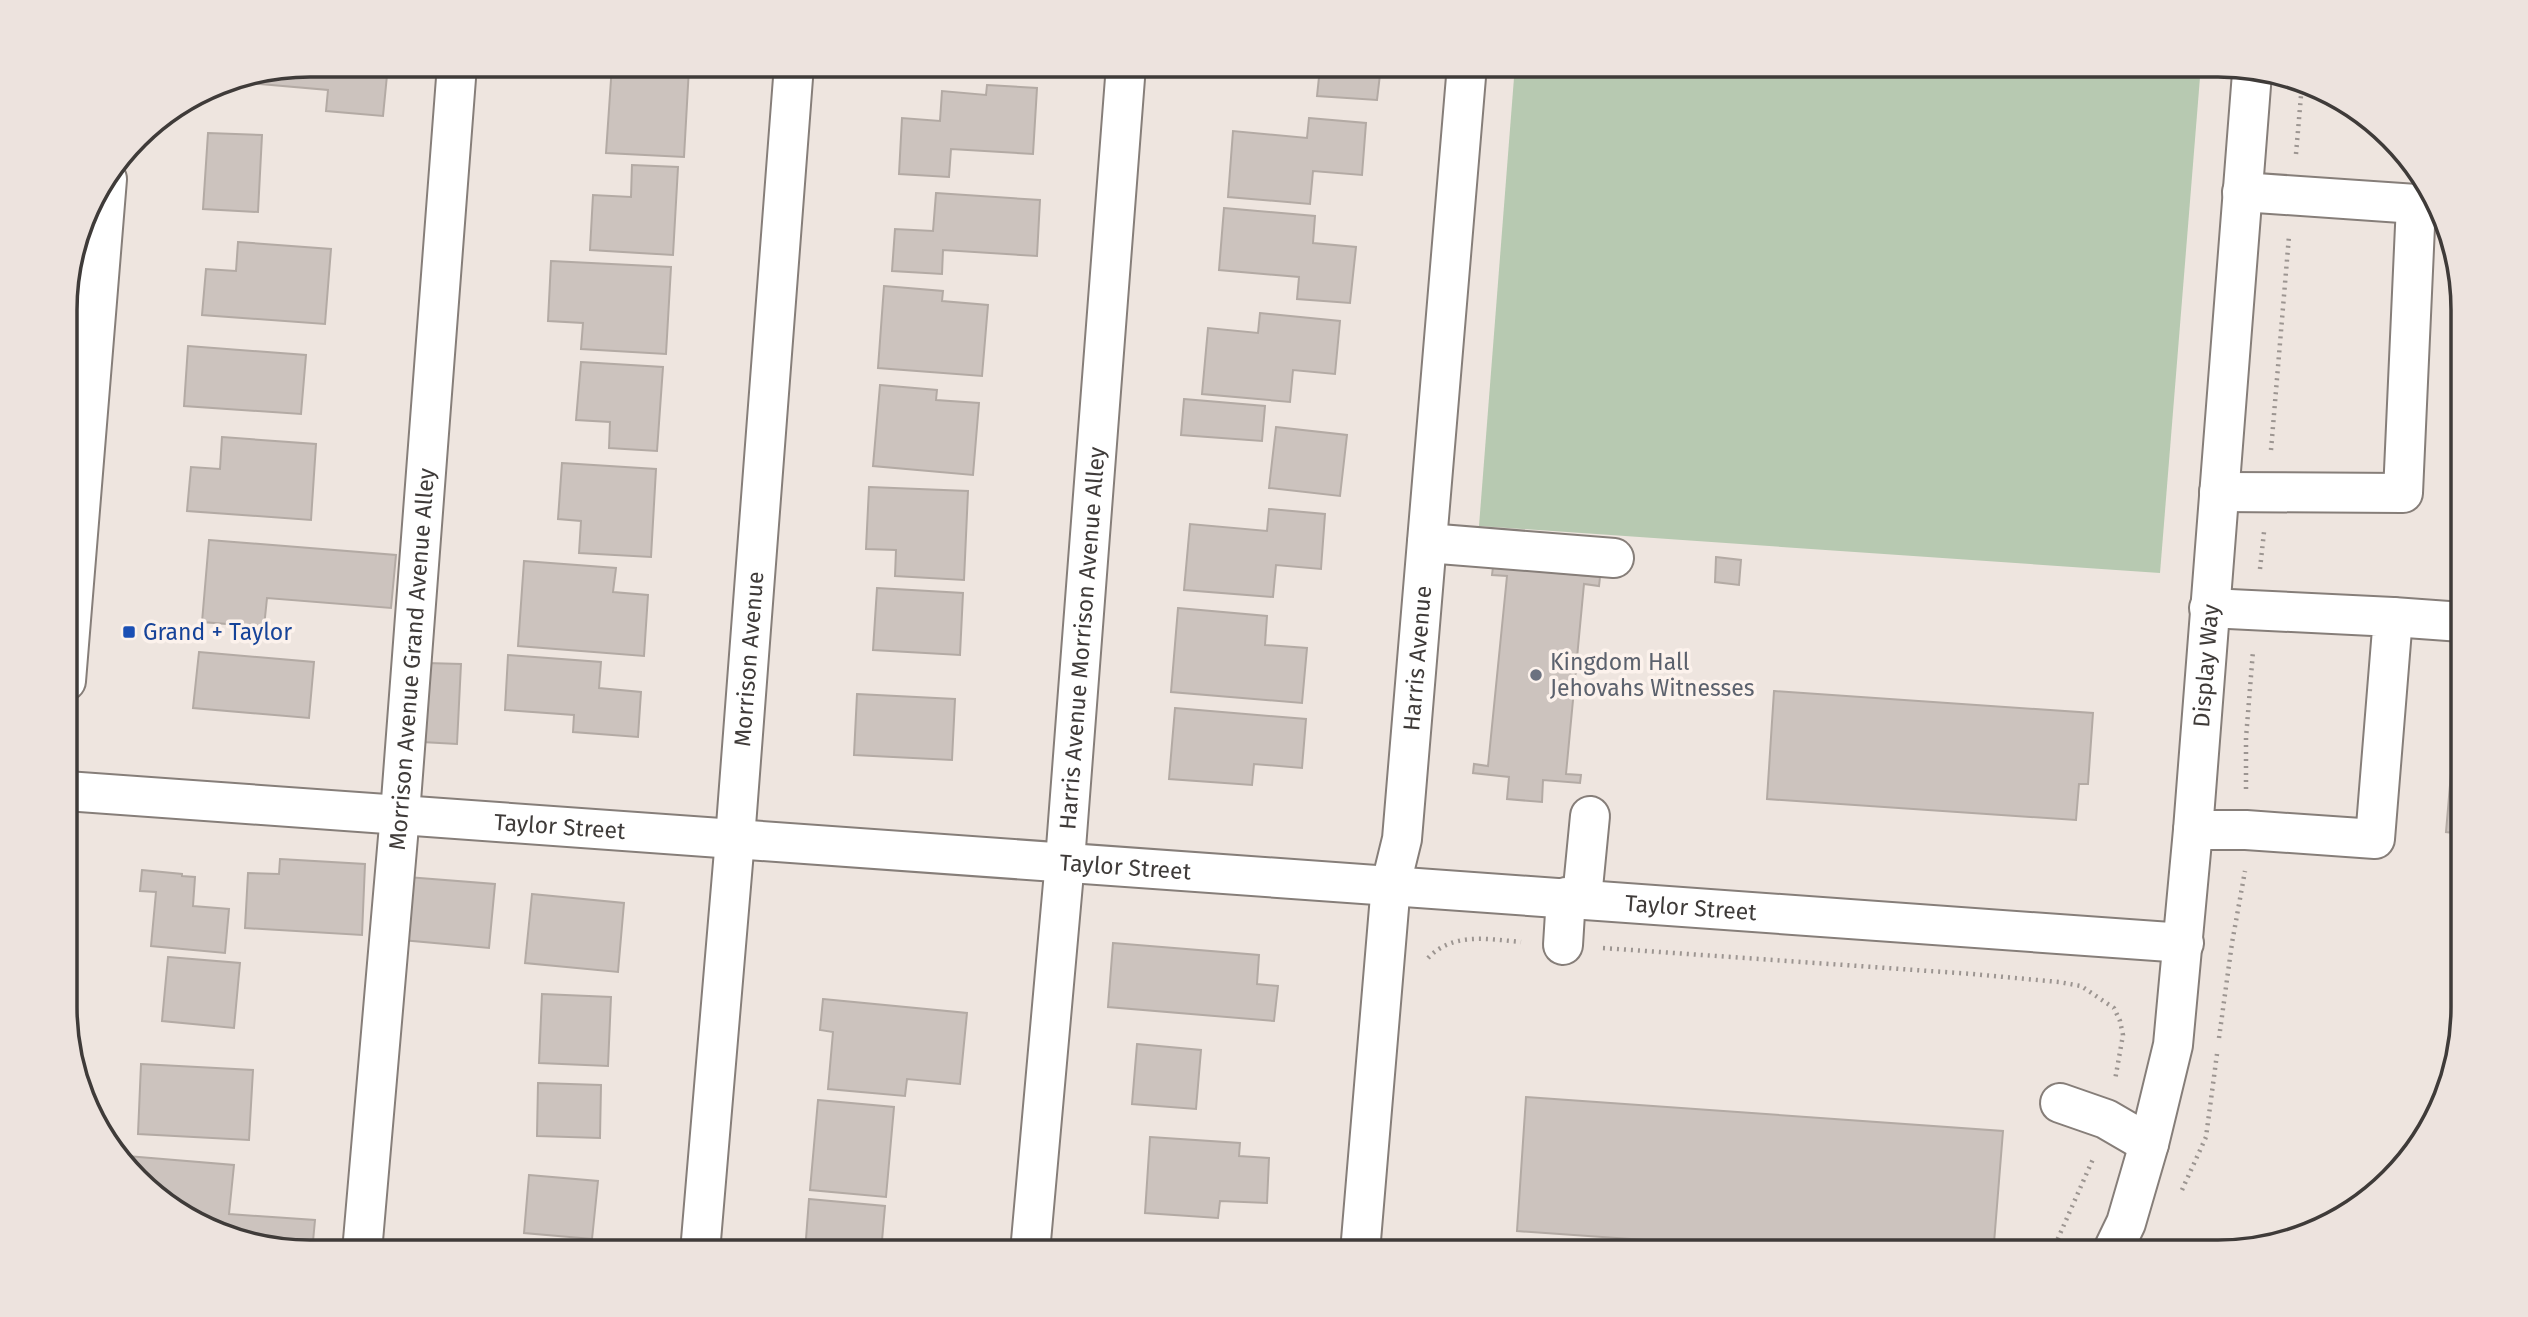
<svg xmlns="http://www.w3.org/2000/svg" width="2528" height="1317" font-family="'Fira Sans',sans-serif">
<style>
.green{fill:#b7c9b1}
.building{fill:#ccc3be;stroke:#b3aaa4;stroke-width:2}
.lines{fill:none;stroke-linecap:round;stroke-linejoin:round}
.minor-casing{stroke:#867e79;stroke-width:42}
.path{stroke:#9c9591;stroke-width:4.5;stroke-dasharray:2 5;stroke-linecap:butt}
.minor{stroke:#fff;stroke-width:38}
.transit-dot{fill:#1a4fb4;stroke:#fcf2ec;stroke-width:2.5}
.worship-dot{fill:#6b7280;stroke:#fcf2ec;stroke-width:2.5}
.labels{text-anchor:middle;stroke-width:7;stroke-linejoin:round;paint-order:stroke}
.transit-label{font-size:23px;fill:#164399;stroke:#fcf2ec;text-anchor:start}
.street-label{font-size:23px;fill:#3f3b39;stroke:#fcf2ec}
.worship-label{font-size:23px;fill:#5b616d;stroke:#fcf2ec;text-anchor:start}
.rim{fill:none;stroke:#3f3b39;stroke-width:3.5}
</style>
<rect width="100%" height="100%" fill="#eee5df"/>
<!-- green -->
<path class="green" d="M1515 65H2201L2160 573 1479 526Z"/>
<!-- building -->
<path class="building" d="M310 65H388L383 116 326 111 328 90 249 83V77Z
M612 65 689 68 684 157 606 153Z
M908 65H983L982 73 908 67Z
M1238 65 1381 66 1377 100 1317 96 1319 77 1238 71Z
M987 85 1037 88 1033 154 951 149 949 177 899 174 902 118 940 121 942 91 986 95Z
M1309 118 1366 123 1362 175 1313 171 1310 204 1228 197 1233 131 1307 138Z
M208 133 262 135 258 212 203 209Z
M632 165 678 167 673 255 590 250 593 195 631 197Z
M936 193 1040 200 1037 256 943 250 942 274 892 271 895 229 933 231Z
M1224 208 1315 216 1313 243 1356 247 1350 303 1297 299 1299 277 1219 270Z
M238 242 331 249 325 324 202 315 206 269 236 271Z
M551 261 671 267 666 354 581 349 583 323 548 321Z
M884 286 943 291 942 301 988 305 982 376 878 368Z
M1260 313 1340 321 1335 374 1293 370 1290 402 1202 394 1208 328 1258 333Z
M188 346 306 355 301 414 184 406Z
M581 362 663 367 657 451 609 448 610 422 576 420Z
M880 385 937 390 936 400 979 403 973 475 873 466Z
M1184 399 1265 406 1262 441 1181 435Z
M1276 427 1347 435 1340 496 1269 488Z
M222 437 316 444 311 520 187 511 191 467 220 469Z
M562 463 656 469 651 557 579 553 581 521 558 519Z
M869 487 968 491 964 580 895 576 896 550 866 549Z
M1269 509 1325 514 1321 569 1276 565 1273 597 1184 590 1190 524 1267 531Z
M209 540 396 555 391 608 267 598 264 627 202 622Z
M1716 557 1741 560 1739 585 1715 582Z
M524 561 616 568 613 592 648 595 644 656 518 646Z
M1493 567 1600 577 1599 586 1584 584 1566 774 1581 775 1580 783 1543 780 1542 802 1507 799 1509 777 1473 773 1474 764 1488 766 1507 576 1492 575Z
M877 588 963 593 960 655 873 650Z
M1178 608 1267 616 1265 645 1307 648 1302 703 1171 692Z
M199 652 314 662 309 718 193 708Z
M508 655 601 662 599 688 641 692 638 737 573 732 574 715 505 710Z
M426 663 461 664 457 744 422 742Z
M2460 668H2462L2463 834 2446 832Z
M1774 691 2093 713 2088 784H2079L2076 820 1767 799Z
M857 694 955 699 952 760 854 755Z
M1175 708 1306 719 1302 768 1254 764 1252 785 1169 779Z
M280 859 365 864 362 935 245 928 248 873 279 874Z
M142 870 182 874V876L195 877 193 906 229 909 225 953 151 946 156 892 140 891Z
M407 877 495 884 489 948 402 940Z
M532 894 624 903 618 972 525 963Z
M1113 943 1259 955 1257 984 1278 986 1274 1021 1108 1007Z
M168 957 240 963 234 1028 162 1021Z
M542 994 611 997 608 1066 539 1063Z
M823 999 967 1013 960 1084 907 1079 905 1096 828 1089 833 1032 820 1030Z
M1137 1044 1201 1050 1196 1109 1132 1104Z
M141 1064 253 1070 249 1140 138 1134Z
M538 1083 601 1085 600 1138 537 1136Z
M1526 1097 2003 1131 1994 1243 1985 1252H1816L1517 1231Z
M818 1100 894 1107 886 1197 810 1190Z
M1150 1137 1240 1143 1239 1156 1269 1158 1267 1203 1220 1201 1218 1218 1145 1213Z
M127 1156 234 1165 229 1214 315 1220 312 1252 201 1227 127 1162Z
M529 1175 598 1181 592 1239 524 1233Z
M809 1199 885 1206 881 1252H805Z
M1145 1241 1232 1248 1231 1252H1144Z"/>
<g class="lines">
<!-- minor casing -->
<g class="minor-casing">
<g id="minor">
<path d="M2242 192 2416 204 2432 200"/>
<path d="M2219 492 2403 493 2416 204"/>
<path d="M1427 543 1614 558"/>
<path d="M2393 617 2462 622"/>
<path d="M66 681 107 179"/>
<path id="s1" d="M66 791 2184 943"/>
<path d="M2193 830H2246L2375 839 2393 617 2209 608"/>
<path d="M1582 898 1590 816"/>
<path d="M1563 945 1566 897"/>
<path d="M2060 1103 2106 1119 2149 1144"/>
<path id="s2" d="M362 1252 400 814 457 65"/>
<path id="s3" d="M700 1252 735 839 794 65"/>
<path id="s4" d="M1030 1252 1065 861 1126 65"/>
<path id="s5" d="M1360 1252 1391 884 1402 839 1467 65"/>
<path id="s6" d="M2112 1252 2126 1223 2149 1144 2173 1045 2193 830 2252 73"/>
</g>
</g>
<!-- path -->
<path class="path" d="M2296 154 2302 84
M2271 450 2289 236
M2260 569 2264 532
M2246 789V738L2253 651
M1603 948 1972 974 2059 982 2081 986 2114 1008 2120 1021 2123 1035 2115 1080
M1428 958C1453 932 1487 939 1521 942
M2219 1038 2232 943 2245 871
M2182 1190 2206 1137 2217 1054
M2052 1252 2093 1159"/>
<!-- minor -->
<use href="#minor" class="minor"/>
</g>
<!-- markers -->
<rect class="transit-dot" x="122" y="625" width="14" height="14" rx="3.5"/>
<circle class="worship-dot" cx="1536" cy="675" r="7"/>
<g class="labels">
<!-- transit labels -->
<g class="transit-label">
<text x="143" y="640">Grand + Taylor</text>
</g>
<!-- street labels -->
<g class="street-label">
<text dy="8" stroke="none"><textPath href="#s4" startOffset="616">Harris Avenue Morrison Avenue Alley</textPath></text>
<text dy="8" stroke="none"><textPath href="#s2" startOffset="595">Morrison Avenue Grand Avenue Alley</textPath></text>
<text dy="8" stroke="none"><textPath href="#s3" startOffset="595">Morrison Avenue</textPath></text>
<text dy="8" stroke="none"><textPath href="#s5" startOffset="597">Harris Avenue</textPath></text>
<text dy="8" stroke="none"><textPath href="#s6" startOffset="597">Display Way</textPath></text>
<text dy="8" stroke="none"><textPath href="#s1" startOffset="495">Taylor Street</textPath></text>
<text dy="8" stroke="none"><textPath href="#s1" startOffset="1062">Taylor Street</textPath></text>
<text dy="8" stroke="none"><textPath href="#s1" startOffset="1629">Taylor Street</textPath></text>
</g>
<!-- worship labels -->
<g class="worship-label">
<text x="1550" y="670">Kingdom Hall<tspan x="1550" dy="26">Jehovahs Witnesses</tspan></text>
</g>
</g>
<!-- crop -->
<path d="M0 0H2528V1317H0ZM310 77H2218A233 233 0 0 1 2451 310V1007A233 233 0 0 1 2218 1240H310A233 233 0 0 1 77 1007V310A233 233 0 0 1 310 77Z" fill="#ede3de" fill-rule="evenodd"/>
<path class="rim" d="M310 77H2218A233 233 0 0 1 2451 310V1007A233 233 0 0 1 2218 1240H310A233 233 0 0 1 77 1007V310A233 233 0 0 1 310 77Z"/>
</svg>
